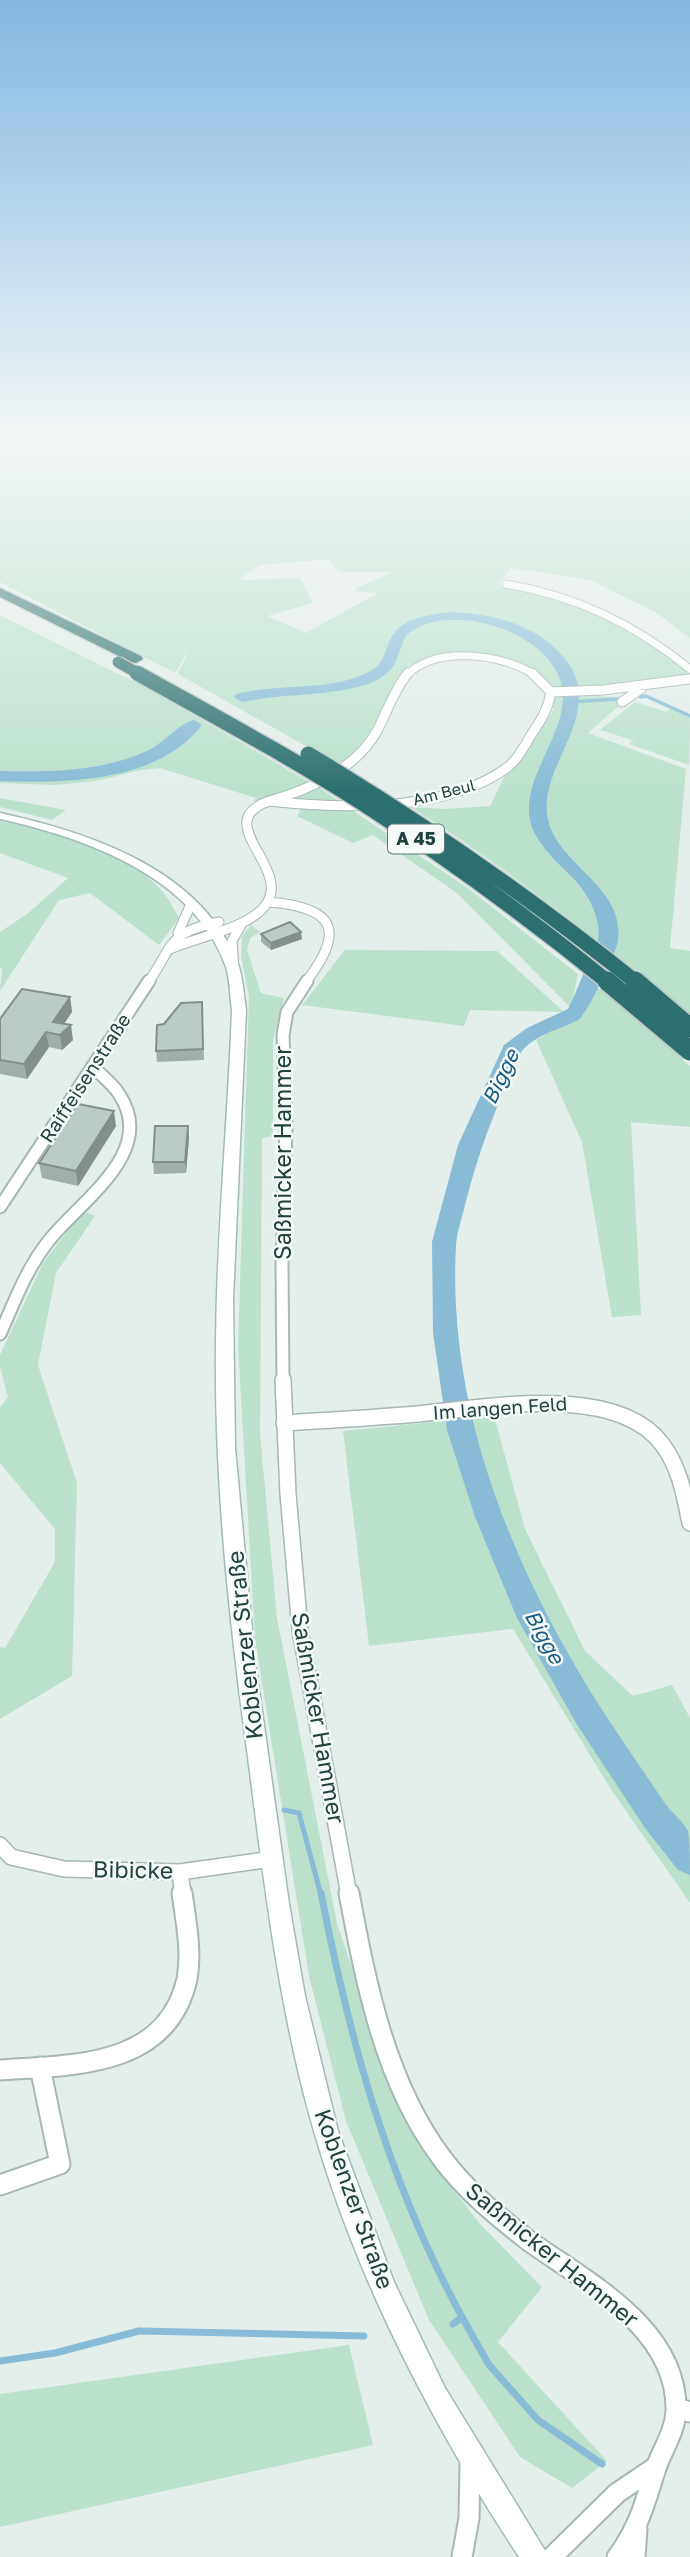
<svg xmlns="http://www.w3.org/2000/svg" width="690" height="2557" font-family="'Golos Text',sans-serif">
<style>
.green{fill:#bbe1cc;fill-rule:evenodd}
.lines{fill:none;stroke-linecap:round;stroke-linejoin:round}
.stream-far2{stroke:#88bcd6;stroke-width:3.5}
.stream-far1{stroke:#88bcd6;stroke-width:5}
.stream{stroke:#88bcd6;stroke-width:7}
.river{fill:#88bcd6;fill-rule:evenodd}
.street-far4-casing{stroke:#a6b7b4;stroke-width:9}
.street-far3-casing{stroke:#a6b7b4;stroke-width:11}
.street-far2-casing{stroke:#a6b7b4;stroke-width:15}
.street-far1-casing{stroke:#a6b7b4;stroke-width:18}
.street-casing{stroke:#a6b7b4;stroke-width:23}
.secondary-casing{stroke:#a1bbb7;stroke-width:3}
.highway-casing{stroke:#c1cac9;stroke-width:3}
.street-far4{stroke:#fff;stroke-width:7}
.street-far3{stroke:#fff;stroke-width:9}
.street-far2{stroke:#fff;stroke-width:11}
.street-far1{stroke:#fff;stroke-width:15}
.street{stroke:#fff;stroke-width:19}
.secondary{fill:#fff;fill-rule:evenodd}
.highway{fill:#2b706e;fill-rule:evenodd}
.highway-bridge-far2-casing{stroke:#c1cac9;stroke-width:13;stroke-linecap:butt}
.highway-bridge-far1-casing{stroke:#c1cac9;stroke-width:18;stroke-linecap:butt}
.highway-bridge-casing{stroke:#c1cac9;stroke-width:23;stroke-linecap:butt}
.highway-bridge-far2{stroke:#2b706e;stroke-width:11}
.highway-bridge-far1{stroke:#2b706e;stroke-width:15}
.highway-bridge{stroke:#2b706e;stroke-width:19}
.wall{fill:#a1afac}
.shaded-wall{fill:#838f8c}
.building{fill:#bbccc8;stroke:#838f8c;stroke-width:2}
.labels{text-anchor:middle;stroke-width:5;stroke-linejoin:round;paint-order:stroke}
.far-street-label{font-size:16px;fill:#21413f;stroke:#f5faf8}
.shield{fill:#f5faf8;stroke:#617876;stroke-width:2}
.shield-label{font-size:18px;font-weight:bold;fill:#21413f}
.street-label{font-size:19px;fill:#21413f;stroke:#f5faf8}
.water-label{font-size:21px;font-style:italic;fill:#175c82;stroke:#f5faf8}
.near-street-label{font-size:23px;fill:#21413f;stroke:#f5faf8}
</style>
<rect width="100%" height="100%" fill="#e4eeeb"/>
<!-- green -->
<path class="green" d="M0 435H690V638L657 613 590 580 511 568 498 584 595 607 690 670V676L600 688 554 687C546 683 542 674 534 669 510 656 431 652 408 667 383 700 375 741 338 764L178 674 187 654 183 646 186 654 175 673 0 582ZM328 559 339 572H393L358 587 355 591 378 593 306 633 267 616 313 603 300 578 238 580 260 565Z
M0 615 147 688 309 782 290 794 253 801 256 798 160 768 141 770 96 781 54 785 0 783Z
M555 695 629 697 588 733 686 769 670 948 690 951V1017C601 942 510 870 411 807L445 809 490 806 507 771 517 765 553 710Z
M635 702 667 712 670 709 690 718 689 765 629 744 636 737 632 740 600 730Z
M315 785 469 889 578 974 571 1008 457 893 373 835 353 843 297 816 302 808 293 799Z
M0 798 66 810 52 820 0 807Z
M0 821C55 832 123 847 162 891 169 899 174 909 179 918L159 945 90 893 59 900 0 991 2 968 0 967V932L27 914 68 878 0 853Z
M251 925 260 932 250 938 247 950 261 993 284 998 273 1040V1136L262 1138 260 1434 277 1618 337 1923 380 2052 427 2156 480 2224 542 2287 498 2342 607 2461 572 2488 520 2457 429 2320 346 2121 309 1976 255 1639 238 1346 249 996 241 956 242 936Z
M345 950 497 951 564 1012 470 1010 464 1026 302 1005Z
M591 982 690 1066V1127L631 1122 641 1315 612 1317 582 1142 536 1040 579 1017Z
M83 1211 95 1216 56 1273 38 1365 77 1483 72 1676 0 1719V1647L5 1648 55 1562V1529L0 1463V1407L8 1397 0 1367V1355L43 1263Z
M494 1416 525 1529 585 1651 633 1696 672 1685 690 1718V1903L610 1788 513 1629 369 1646 343 1431Z
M349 2345 373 2445 0 2527V2394Z"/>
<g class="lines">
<!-- stream-far2 -->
<path class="stream-far2" d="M640 697 646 696 690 716
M570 702 618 699"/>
<!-- stream-far1 -->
<path class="stream-far1" d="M284 1810 299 1813 321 1895"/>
<!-- stream -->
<path class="stream" d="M321 1893C350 2042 389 2183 462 2317
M453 2324 462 2317 489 2365 538 2420 602 2464
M0 2361 55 2353 139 2331 364 2336"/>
<!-- river -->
<path class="river" d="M451 612C491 614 532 623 560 653 617 713 526 770 551 829 567 869 625 890 618 941 616 953 587 1015 578 1020 560 1030 532 1035 520 1054 513 1064 510 1077 505 1088 488 1128 477 1159 466 1201 463 1215 457 1230 456 1245 447 1409 512 1566 597 1702 619 1736 642 1769 664 1802 671 1812 682 1820 688 1831 690 1841 690 1862 690 1875L678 1870 645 1828 576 1723 517 1618 475 1517 447 1430 433 1333 432 1242 458 1145 504 1045 527 1028 568 1009C574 998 578 986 583 975 588 964 596 953 598 941 602 919 588 894 574 879 559 864 542 849 533 830 515 786 562 742 563 699 565 637 460 601 413 630 393 642 408 670 368 684 327 697 283 693 242 702L234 697 236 694C277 683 334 692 370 671 384 664 384 653 390 640 400 617 429 615 451 612Z
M194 720 202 725C157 783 66 783 0 781V771C51 772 102 772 149 750 165 742 178 724 194 720Z"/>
<!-- street-far4 casing -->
<g class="street-far4-casing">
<path id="street-far4" d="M506 584C577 596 634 624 690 669
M407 675C437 645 502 654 535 675"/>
</g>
<!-- street-far3 casing -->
<g class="street-far3-casing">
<path id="street-far3" d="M551 692 603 690 690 679
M622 702 642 688
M269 801C342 809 449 812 509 766 518 759 525 745 531 735 541 720 548 710 551 692L532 673
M269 801C309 790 356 769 377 731 387 712 394 690 408 673
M268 902C336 907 346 931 305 983
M178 933 191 904
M170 949C196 937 252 928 267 903 290 866 210 822 269 801
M234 970 232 941 242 923
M148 983C175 943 167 933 219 922"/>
</g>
<!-- street-far2 casing -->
<g class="street-far2-casing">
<path id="street-far2" d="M0 1207 149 981
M0 1334C14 1303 26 1270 47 1243 78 1202 159 1153 119 1094 113 1084 101 1075 93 1067
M283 1381 282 1265 286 1127 283 1035 287 1012 307 981"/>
</g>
<!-- street-far1 casing -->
<g class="street-far1-casing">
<path id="street-far1" d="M283 1380 288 1494 300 1630 349 1895
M284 1423C328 1420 373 1418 417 1414 483 1408 616 1382 662 1444 680 1468 684 1494 690 1523
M0 1845 11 1857 64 1869 180 1872 272 1859
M180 1872 183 1895"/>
</g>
<!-- street casing -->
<g class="street-casing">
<path id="street" d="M349 1893C366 1984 385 2082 441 2157 465 2190 497 2216 529 2241 586 2282 678 2328 676 2411 675 2431 664 2447 657 2465 646 2499 639 2529 617 2557
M0 2070C73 2065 167 2068 187 1979 192 1952 186 1921 182 1893
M0 2185 60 2164 40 2067
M676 2408 690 2412
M462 2557 469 2518 470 2463
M552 2557 617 2493 657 2466
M635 2557 637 2529"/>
</g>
<!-- secondary casing -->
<g class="secondary-casing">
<path id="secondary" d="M0 813C91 833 204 870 239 967 243 980 244 996 246 1010L233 1300 235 1448 255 1661 289 1904 305 1996 338 2131 394 2282 445 2388 549 2557H519C423 2411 343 2254 301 2083 275 1976 262 1867 248 1757 229 1619 214 1480 216 1340 217 1230 228 1120 232 1010 230 996 230 980 226 967 194 876 86 838 0 819Z"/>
</g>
<!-- highway casing -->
<g class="highway-casing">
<path id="highway" d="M0 588 141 656 143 659 136 663 131 662 0 597Z"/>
</g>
<!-- street-far4 -->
<use href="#street-far4" class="street-far4"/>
<!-- street-far3 -->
<use href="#street-far3" class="street-far3"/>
<!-- street-far2 -->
<use href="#street-far2" class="street-far2"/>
<!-- street-far1 -->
<use href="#street-far1" class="street-far1"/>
<!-- street -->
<use href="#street" class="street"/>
<!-- secondary -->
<use href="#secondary" class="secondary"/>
<!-- highway -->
<use href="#highway" class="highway"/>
<!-- highway-bridge-far2 casing -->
<g class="highway-bridge-far2-casing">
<path id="highway-bridge-far2" d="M118 662 141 675"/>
</g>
<!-- highway-bridge-far1 casing -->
<g class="highway-bridge-far1-casing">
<path id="highway-bridge-far1" d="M137 673C212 715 287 755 359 801 446 857 529 918 609 983
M308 754C423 823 532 899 637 983"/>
</g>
<!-- highway-bridge casing -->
<g class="highway-bridge-casing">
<path id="highway-bridge" d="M607 981 690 1051
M635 981 690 1028"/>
</g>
<!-- highway-bridge-far2 -->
<use href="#highway-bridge-far2" class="highway-bridge-far2"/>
<!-- highway-bridge-far1 -->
<use href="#highway-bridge-far1" class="highway-bridge-far1"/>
<!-- highway-bridge -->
<use href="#highway-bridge" class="highway-bridge"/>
</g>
<!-- wall -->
<path class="wall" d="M261 934 302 939 271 950 261 942Z
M70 997 72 1012 64 1024 73 1040 62 1050 49 1047 27 1079 0 1074V1019Z
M202 1002 204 1060 157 1062 156 1051 164 1024Z
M116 1126 78 1186 42 1178 39 1163Z
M188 1126 189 1138 186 1173 154 1174 153 1162Z"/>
<!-- shaded-wall -->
<path class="shaded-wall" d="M301 932 302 939 271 950V943Z
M70 997 72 1012 57 1034 53 1022Z
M71 1025 73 1040 62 1050 60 1035Z
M46 1032 49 1047 27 1079 24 1064Z
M114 1111 116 1126 78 1186 76 1171Z
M188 1126 189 1138 186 1173 185 1162Z"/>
<!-- building -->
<path class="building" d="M290 922 301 932 271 943 261 934Z
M22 989 70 997 53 1022 71 1025 60 1035 46 1032 24 1064 0 1060V1019Z
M202 1002 203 1049 156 1051 157 1025 164 1024 181 1003Z
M78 1104 114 1111 76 1171 39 1163Z
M155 1126H188L185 1162H153Z"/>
<!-- sky -->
<linearGradient id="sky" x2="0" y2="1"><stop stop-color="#81b7e1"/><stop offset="0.55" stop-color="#f3f7f6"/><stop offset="1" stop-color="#f3f7f6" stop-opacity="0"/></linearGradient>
<rect width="690" height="793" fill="url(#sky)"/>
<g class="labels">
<!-- far-street labels -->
<g class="far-street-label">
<text transform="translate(444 792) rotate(-14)" y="6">Am Beul</text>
</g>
<!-- shield labels -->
<rect class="shield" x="388" y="824.5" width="56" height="29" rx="5"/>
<g class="shield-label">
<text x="416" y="845">A 45</text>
</g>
<!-- street labels -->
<g class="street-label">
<text transform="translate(85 1078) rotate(-57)" y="7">Raiffeisenstraße</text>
<text transform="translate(500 1408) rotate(-4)" y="7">Im langen Feld</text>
</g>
<!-- water labels -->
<g class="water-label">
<text transform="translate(501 1077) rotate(-64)" y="7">Bigge</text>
<text transform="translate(544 1637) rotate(61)" y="7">Bigge</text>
</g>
<!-- near-street labels -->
<g class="near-street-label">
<text transform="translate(283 1153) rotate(-90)" y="8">Saßmicker Hammer</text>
<text transform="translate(245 1645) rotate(-96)" y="8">Koblenzer Straße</text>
<text transform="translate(318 1718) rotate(80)" y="8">Saßmicker Hammer</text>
<text transform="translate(133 1870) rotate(1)" y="8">Bibicke</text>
<text transform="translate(354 2199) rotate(70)" y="8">Koblenzer Straße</text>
<text transform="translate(552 2255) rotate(39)" y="8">Saßmicker Hammer</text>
</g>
</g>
</svg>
